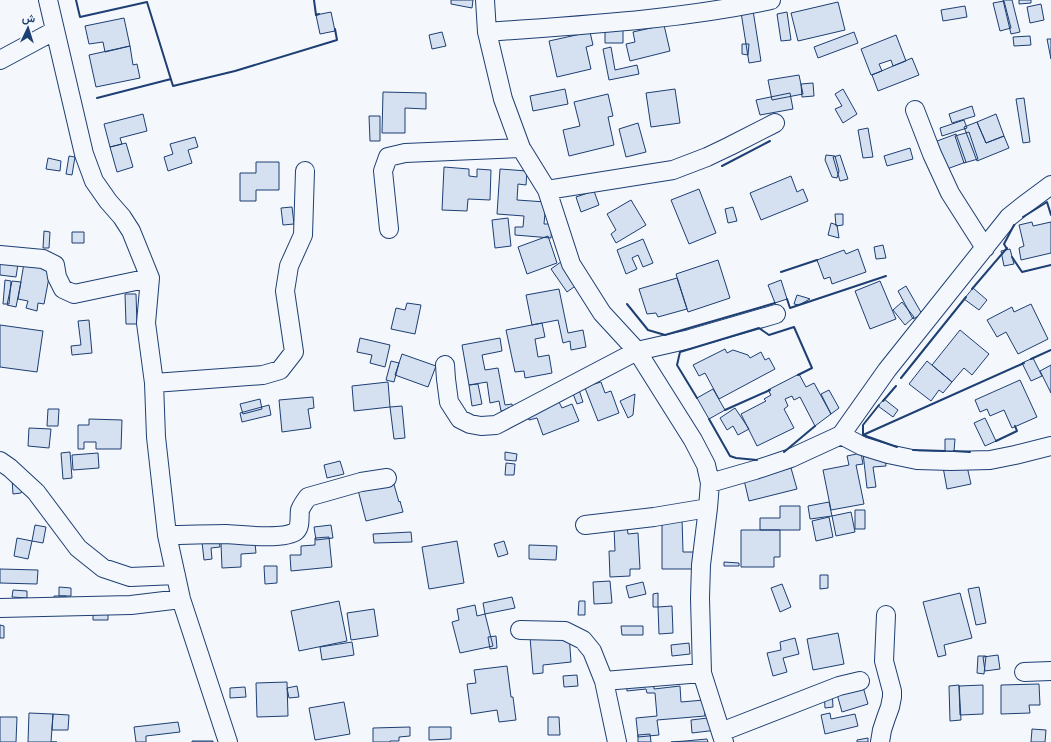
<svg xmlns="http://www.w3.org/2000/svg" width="1051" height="742" font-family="Barlow,Vazirmatn,sans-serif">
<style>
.building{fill:#d5e0f0;stroke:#1d3f73}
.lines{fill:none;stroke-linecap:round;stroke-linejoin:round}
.minor-casing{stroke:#1d3f73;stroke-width:20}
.minor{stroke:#f4f7fb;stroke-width:18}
.wall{stroke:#1d3f73;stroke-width:2}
</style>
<rect width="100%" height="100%" fill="#f4f7fb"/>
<!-- building -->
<path class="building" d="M451 0H473L472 8 451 4Z
M1003 0H1012L1020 32 1011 34Z
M1019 0H1031V3L1019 4Z
M1004 1 1011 28 1000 31 993 3Z
M838 2 845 30 798 41 791 13Z
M752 4 761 61 749 63 740 6Z
M1041 4 1044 20 1030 23 1027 7Z
M965 6 967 17 943 21 941 10Z
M331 12 335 31 320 34 316 15Z
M787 12 791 40 781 41 777 14Z
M124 18 130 46 105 52 103 42 89 44 85 26Z
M605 24H623V43H605Z
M664 25 670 51 630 61 626 44 635 42 633 32Z
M442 32 446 46 432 49 429 35Z
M590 32 593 45 586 47 591 69 557 77 549 41Z
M854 32 858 43 818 58 814 47Z
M896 35 906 61 893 66 891 60 879 64 882 71 871 75 861 49Z
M1030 36 1031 45 1014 46 1013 37Z
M1047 39H1051V59Z
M742 44H749L748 55 742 54Z
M130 46 133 65 137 64 140 78 96 87 89 55Z
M611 47 615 70 637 65 639 74 609 80 603 49Z
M912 58 919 75 878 91 872 75Z
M799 75 803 94 772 100 768 80Z
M813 83 814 96 802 97 801 84Z
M565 89 568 104 533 111 530 96Z
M675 89 680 123 651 127 646 93Z
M843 89 857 114 843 123 835 109 842 106 835 94Z
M383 92 426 93V109L405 108V133H382Z
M790 93 793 109 760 115 756 100Z
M608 94 613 116 608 117 614 145 569 156 563 130 580 126 574 102Z
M1024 98 1030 142 1023 143 1016 99Z
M972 106 975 116 952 123 949 114Z
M143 114 147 131 120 138 122 144 110 147 104 124Z
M996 114 1004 136 986 143 977 122Z
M369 116H380V141H370Z
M964 120 967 128 942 136 940 128Z
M977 122 986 143 1004 136 1009 148 977 161 964 127Z
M638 123 646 152 626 157 619 129Z
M868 128 873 157 863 158 858 130Z
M969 132 978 159 964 163 955 136Z
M956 134 966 162 947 169 937 141Z
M195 137 198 147 188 150 192 163 168 171 164 157 173 154 170 144Z
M126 143 133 167 117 172 110 147Z
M910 148 913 159 887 166 884 156Z
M826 155 835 156 839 171 837 178 832 177 825 160Z
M840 155 848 179 840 181 833 157Z
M69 156 75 157 72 175 66 174Z
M48 158 61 161 60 171 46 169Z
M256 162H279V190H256V201H240V173H256Z
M444 167 469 169V176L477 177V169L491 170 490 200 468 199 467 211 442 210Z
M500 169 527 171 526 185 518 184 517 200 546 202 544 224H552L551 238 515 235V227H523L524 216 497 214Z
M791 176 797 192 803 189 808 201 761 220 750 193Z
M699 189 716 233 689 244 671 200Z
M594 191 599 205 581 212 576 197Z
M631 200 646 225 616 243 611 234 616 230 607 214Z
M292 207 294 224 283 225 281 208Z
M733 207 737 221 728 223 725 209Z
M835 214H843V225L836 226Z
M508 218 511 246 495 248 492 220Z
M1032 222 1033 226 1051 222V253L1021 260 1019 248 1024 246 1019 225Z
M831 223 837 225 839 238 828 235Z
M44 231 50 232 49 248H43Z
M72 232H84V243H72Z
M548 236 557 263 527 274 518 247Z
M643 239 653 263 643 267 638 255 632 258 637 269 626 274 617 250Z
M883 245 886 258 876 259 874 247Z
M858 249 866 272 832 284 830 277 824 279 817 260 844 250 846 254Z
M1010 249 1014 264 1004 266 1001 251Z
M565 259 581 282 567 292 551 269Z
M718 260 730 298 688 312 676 274Z
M0 261 18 264 16 277 0 275Z
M24 263 51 267 44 304 38 303 37 311 26 308 28 301 18 299Z
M677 278 687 309 658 317 656 313 647 314 639 289Z
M5 280 11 281 9 304H3Z
M781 280 787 299 775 303 768 285Z
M12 281 21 282 16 307 7 305Z
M880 281 896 319 870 329 855 291Z
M906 286 922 314 913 319 898 291Z
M973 288 987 300 979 310 964 299Z
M559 289 568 333 583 330 586 347 571 350 570 341 563 343 558 320 532 325 526 295Z
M125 294H136L137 324H126Z
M797 295 804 297 810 299 799 305 794 304Z
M902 302 914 317 905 325 893 310Z
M407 303 421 305 415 334 391 329 396 308 405 310Z
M1031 304 1048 339 1018 354 1006 332 997 337 987 320 1012 307 1014 312Z
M89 320 92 353 72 355 71 346 81 345 78 321Z
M542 323 545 337 535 339 538 357 549 355 552 373 525 378 524 371 515 372 506 330Z
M0 325 43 331 37 372 0 367Z
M960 330 989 354 972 375 964 368 952 382 932 365Z
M360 338 390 345 385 367 370 363 372 355 357 352Z
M500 338 502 351 482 355 485 370 498 368 505 405 512 404 513 409 501 411 499 401 490 403 487 382 469 385 462 345Z
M725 349 727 353 733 350 748 355 750 358 761 352 765 360 769 358 775 369 719 399 705 373 699 376 693 365Z
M402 354 436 366 428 387 395 375Z
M1033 358 1042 376 1031 381 1022 363Z
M391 361 399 363 394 382 386 380Z
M927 361 952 382 943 393 939 390 931 401 909 384Z
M1051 365V393L1040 371Z
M799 374 806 387 814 383 831 414 815 426 800 397 794 400 792 396 785 399 788 406 784 409 794 428 757 446 741 414 766 401 764 399 771 395 768 390Z
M589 379 591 385 601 382 605 393 611 391 619 413 598 421 585 388 579 390 583 402 577 404 570 386Z
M1020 380 1037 417 1012 428 1004 410 990 416 987 409 980 412 975 400Z
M388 382 390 407 354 411 352 386Z
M478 384 482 404 472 406 469 385Z
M713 389 725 410 709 419 697 398Z
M829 390 839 408 831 414 821 394Z
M635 394 633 415 628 418 620 401Z
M313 397 314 408 308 409 311 428 282 432 279 400Z
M260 399 262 409 243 414 240 404Z
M884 399 898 410 893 417 878 406Z
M559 402 562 408 572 404 579 421 543 435 537 418 529 420 527 414Z
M269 405 271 415 242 422 240 413Z
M402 406 405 438 394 439 390 407Z
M735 408 749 429 738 435 733 426 727 430 720 418Z
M48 409H59L58 426H47Z
M985 418 996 441 985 446 974 423Z
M89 419 122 420 121 449H96V442H84V449H78V425H89Z
M29 428 51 429 49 448 28 446Z
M945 439H955L954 451H945Z
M884 450 886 466 873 467 876 487 867 488 863 453Z
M70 452 72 478 63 479 61 453Z
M505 452 517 454 516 461 505 460Z
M98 453 99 468 73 470 72 455Z
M861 453 863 464 856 465 864 504 831 510 823 470 849 465 847 456Z
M340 461 344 474 327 478 324 465Z
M966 462 971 484 947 489 943 467Z
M506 463 515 464 514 475H505Z
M791 468 797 489 749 501 744 480Z
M29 478 21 493 13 494 12 479Z
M393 481 399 502 400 501 403 512 366 521 358 490Z
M829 502 832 516 810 519 808 506Z
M780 506H800V530H760V518H780Z
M855 510H865V529H855Z
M851 512 855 532 836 536 832 516Z
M829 517 833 537 816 541 812 521Z
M682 518 683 552H697V569H662V519Z
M35 525 46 527 43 543 32 541Z
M331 525 333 538 316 540 314 527Z
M627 526 628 534 638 533 640 569H630V576L610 577 609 551H615L614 527Z
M741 530H780V557H774V567H741Z
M411 532 412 542 374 543 373 534Z
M329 537 332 567 291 571 290 555H301V546L315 545V538Z
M17 538 32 541 28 559 14 556Z
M219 540 220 547 211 548 212 559 204 560 202 542Z
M457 541 464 583 429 589 422 547Z
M504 541 508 554 498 557 494 544Z
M240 542 255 543 256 553 241 554V567L222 568 221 543Z
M529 545 557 546 556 560 529 559Z
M724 562 739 563V566H724Z
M264 566H277V583L265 584Z
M0 569 38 570 37 584 0 583Z
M820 575H828V588L820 589Z
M610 581 612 603 594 604 593 582Z
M643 582 646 594 629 598 626 586Z
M782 584 791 607 780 612 771 588Z
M59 587 71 588V596H59Z
M979 587 986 623 976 625 968 589Z
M13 590 27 591V598L12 597Z
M658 593V607L672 606 673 633 659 634 658 607H653V594Z
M960 593 972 638 944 645 946 655 938 657 923 602Z
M54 596H66V604H54Z
M512 597 515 608 485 614 483 603Z
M339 601 347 641 299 651 291 611Z
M579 601H585V615H578Z
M475 605 477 616 485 614 493 646 460 653 452 622 459 620 457 609Z
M93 606 108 607V620H93Z
M374 609 378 636 351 640 347 613Z
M0 625 4 626V638H0Z
M621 626H643V635H622Z
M838 633 844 664 813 670 807 639Z
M569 634 571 662 543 665V673L533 674 530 637Z
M496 636 497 648 490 649 488 637Z
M795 638 799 654 783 658 787 672 773 676 767 653 781 650 780 642Z
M352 642 354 655 322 660 320 647Z
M689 643 690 654 672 656 671 645Z
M998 655 1000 669 985 671 983 657Z
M978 656H986L984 674 977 673Z
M507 666 511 697H513L516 720 499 722 497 710 471 714 467 684 476 683 474 670Z
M653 673 654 689 680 686 681 702 704 700 705 716 657 720 659 735 638 737 636 718 657 716 655 693H647L646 689 627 691 626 676Z
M577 675 578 686 564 687 563 676Z
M861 680 868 704 842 712 835 687Z
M287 682 288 716 257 717 256 683Z
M1039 684 1040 705H1029L1030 713 1001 714V685Z
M959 685 961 720 950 721 949 686Z
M983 685V714L960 715 959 686Z
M297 686 299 697 289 698 287 688Z
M245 687 246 697 230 698V688Z
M832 690 833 707 825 708 824 691Z
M344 702 350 734 315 740 309 708Z
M29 713 53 714 51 742H57H28Z
M830 713 831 719 855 714 858 726 825 734 821 715Z
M53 714 69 715 68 730H52Z
M0 717H17L16 742H0Z
M548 717H559L560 735H548Z
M716 717 717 730 692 733 691 720Z
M178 722 180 732 146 736V742H136L134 727Z
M410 727V736L399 737V741H390V742H373V728Z
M429 727H451V739L429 740Z
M1032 729 1046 730 1045 742H1031Z
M650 734 651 742H638V735Z
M868 738V742H857V740Z
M707 739 708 742H671L685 741Z
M192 741H213V742H192Z"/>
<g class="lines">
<!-- minor casing -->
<g class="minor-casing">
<path id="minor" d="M48 0 84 154 94 181 108 201 122 217 131 231 150 278 146 323 154 383 156 437 167 535 181 599 228 742
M485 0 487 32 503 99 521 148 547 190 571 264 602 313 637 351 693 440 706 465 710 483 708 508 701 565 700 598 702 673 724 742
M487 32C582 25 678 20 771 0
M0 60 54 31
M915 110 932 154 950 193 985 248
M547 190 673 170 707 157 730 146 775 123
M389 229 383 171 388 157 405 153 521 148
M0 255 43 259 55 265 57 277 63 289 74 294 150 278
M445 365 446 379 449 402 460 419 470 424 481 426 496 425 637 351 690 339 776 314
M154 383 263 375 280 370 294 352 285 291 289 266 303 235 305 171
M841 435 862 446 888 454 917 460 951 461 990 460 1015 455 1051 446
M0 461 10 468 36 492 78 548 103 568 130 577 176 575
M710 483 755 470 791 458 841 435 887 370 1009 217 1024 205 1051 185
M585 525 654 517 708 508
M167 535C187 535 206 534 226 534 241 535 285 540 296 531 301 526 299 517 300 510 302 505 305 501 308 497L361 482 387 478
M0 608 131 605 181 599
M520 630 565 631 583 640 592 651 604 681 617 742
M1024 672 1051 671
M604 681 702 673
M721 732 839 686 860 681
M880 742 882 730 886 718 890 707 892 697V691L884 661 886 615"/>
</g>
<!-- minor -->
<use href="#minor" class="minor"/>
<!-- wall -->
<path class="wall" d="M76 0 80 17 147 2 173 86 235 71 337 40 335 29
M314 0 316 15 319 14
M97 98 171 79
M722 166 770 141
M1023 217 1047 202 1051 215
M1007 249 1004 244 1014 225
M1012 257 1022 272 1051 265
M781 272 817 260
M972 289 1007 248
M787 299 790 308 886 276
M627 304 648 330 665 335 775 303
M1031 359 1051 350
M901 378 966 297
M697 398 677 365 680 352 759 328 769 335 794 327 812 368 798 375
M883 401 896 386
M879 405 863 425V435L1024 363
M725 410 770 390
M709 419 730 456 736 458 757 460
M863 435 897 447
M996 441 1017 431 1015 426
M913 450 945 451
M954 451 970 452
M784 452 815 426"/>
</g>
<!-- north arrow -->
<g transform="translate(28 28) rotate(4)" stroke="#f4f7fb" stroke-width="3" paint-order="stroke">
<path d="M0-3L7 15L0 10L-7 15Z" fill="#1d3f73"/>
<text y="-6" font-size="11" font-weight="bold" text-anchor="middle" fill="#1d3f73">ش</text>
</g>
</svg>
